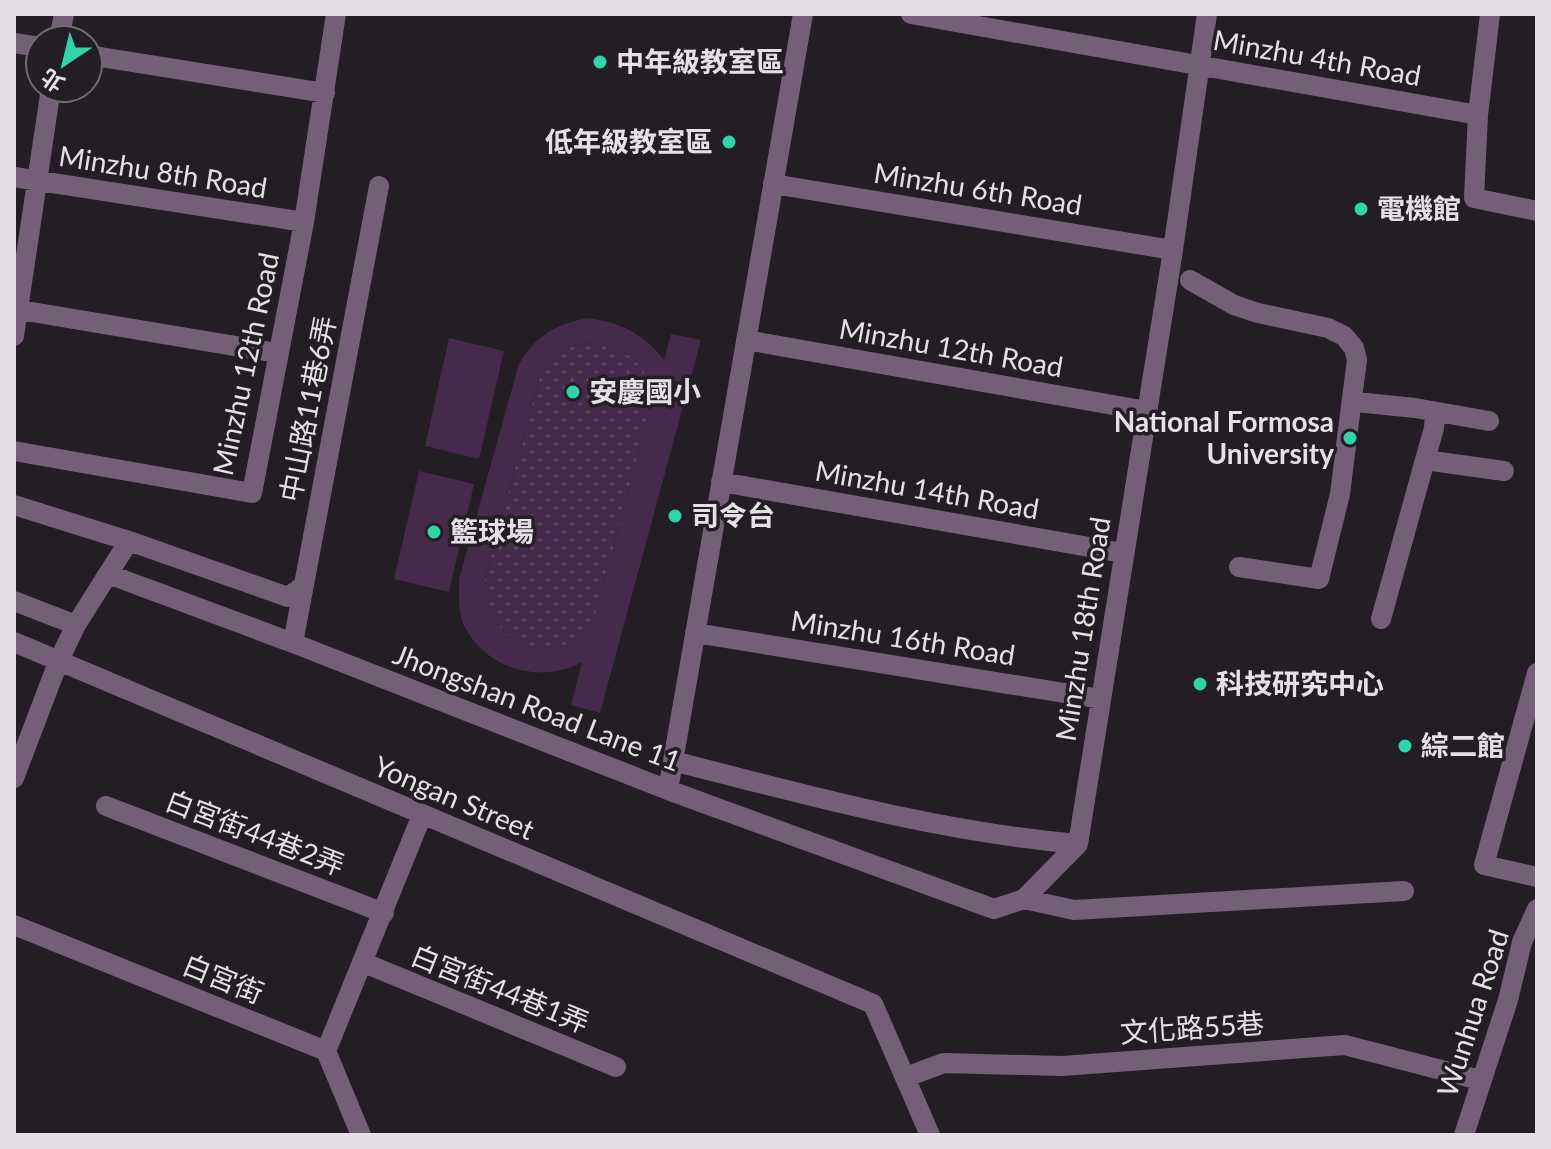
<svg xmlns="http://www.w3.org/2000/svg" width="1551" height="1149" font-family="Lato,'Noto Sans TC',sans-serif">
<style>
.grass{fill:url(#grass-dots)}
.pitch{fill:#452a4b;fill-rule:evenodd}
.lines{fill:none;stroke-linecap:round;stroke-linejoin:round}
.minor{stroke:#736077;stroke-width:20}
.poi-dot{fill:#31d4a9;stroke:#231d24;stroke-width:3}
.labels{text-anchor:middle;stroke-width:7;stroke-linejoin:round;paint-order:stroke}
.street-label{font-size:28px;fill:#e4e0e5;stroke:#231d24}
.poi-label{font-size:28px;font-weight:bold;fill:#e4e0e5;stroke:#231d24;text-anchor:start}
</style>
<defs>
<pattern id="grass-dots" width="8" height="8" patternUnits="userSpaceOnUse" patternTransform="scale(2)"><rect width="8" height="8" fill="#452a4b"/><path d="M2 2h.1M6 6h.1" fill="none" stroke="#604965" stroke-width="1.8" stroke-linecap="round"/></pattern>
</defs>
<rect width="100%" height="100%" fill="#231d24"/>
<!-- grass -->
<path class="grass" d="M590 343C632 348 657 370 649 413L594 619C559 676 480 643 485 579L540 376C553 356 566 346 590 343Z"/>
<!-- pitch -->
<path class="pitch" d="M588 318C620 322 644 334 664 360L671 334 701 340 600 713 571 705 582 662C541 685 483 669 463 623 458 609 459 594 459 579L518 367C533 337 555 324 588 318ZM590 343C632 348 657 370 649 413L594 619C559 676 480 643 485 579L540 376C553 356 566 346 590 343Z
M449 338 504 351 479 459 425 446Z
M419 471 474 484 449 592 394 579Z"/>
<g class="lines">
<!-- minor -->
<path class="minor" d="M911 14 1478 115
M1490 14 1478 115 1474 198 1537 211
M59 40 64 14
M14 43 40 47
M88 55 325 93
M14 177 304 222
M773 184 1173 250
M1190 280 1234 305 1258 313 1328 328 1344 336 1354 348 1357 360 1351 406
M14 309 277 353
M14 336 51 88
M746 340 1147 411
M14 451 252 493 304 222 336 14
M1425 460 1434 428 1435 412
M721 482 1123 553
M14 505 129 541 108 574 293 643 668 790 994 909 1024 899 1078 844
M129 541 288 597 303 586
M1239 567 1319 579 1340 494 1351 406 1356 402 1415 408 1489 421
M14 601 76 625
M1381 619 1425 460 1504 471
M695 633 1101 699
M14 642 873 1004 930 1135
M293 643 379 186
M1537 673 1484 865 1537 877
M673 761C806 795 940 832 1078 844
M14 778 59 660 76 625 108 574
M668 790 803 14
M106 806 384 913
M1078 844 1173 250 1207 14
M1024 899 1074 910 1404 891
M14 925 326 1051 361 1135
M362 962 616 1067
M326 1051 422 815
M906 1077 944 1063 1062 1066 1345 1045 1480 1080
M1464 1135 1508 1000 1522 942 1537 909"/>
</g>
<!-- markers -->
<g class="poi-dot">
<circle cx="600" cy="62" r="8"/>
<circle cx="729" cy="142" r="8"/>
<circle cx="1361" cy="209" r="8"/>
<circle cx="573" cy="392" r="8"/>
<circle cx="1350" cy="438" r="8"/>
<circle cx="675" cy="516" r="8"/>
<circle cx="434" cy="532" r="8"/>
<circle cx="1200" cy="684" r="8"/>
<circle cx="1405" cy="746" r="8"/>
</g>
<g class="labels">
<!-- street labels -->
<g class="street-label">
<text transform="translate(1317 58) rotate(10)" y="10">Minzhu 4th Road</text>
<text transform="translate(163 172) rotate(9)" y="10">Minzhu 8th Road</text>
<text transform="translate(978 189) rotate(9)" y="10">Minzhu 6th Road</text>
<text transform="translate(951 348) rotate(10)" y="10">Minzhu 12th Road</text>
<text transform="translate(246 364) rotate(-78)" y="10">Minzhu 12th Road</text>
<text transform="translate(308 409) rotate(-79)" y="10">中山路11巷6弄</text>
<text transform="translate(927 490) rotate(10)" y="10">Minzhu 14th Road</text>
<text transform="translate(1083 629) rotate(-81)" y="10">Minzhu 18th Road</text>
<text transform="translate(903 638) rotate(9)" y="10">Minzhu 16th Road</text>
<text transform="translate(537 708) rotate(21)" y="10">Jhongshan Road Lane 11</text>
<text transform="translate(454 798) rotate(23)" y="10">Yongan Street</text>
<text transform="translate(255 833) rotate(21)" y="10">白宮街44巷2弄</text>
<text transform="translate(223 979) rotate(22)" y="10">白宮街</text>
<text transform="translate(500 989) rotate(22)" y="10">白宮街44巷1弄</text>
<text transform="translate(1473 1013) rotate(-72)" y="10">Wunhua Road</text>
<text transform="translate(1192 1028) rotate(-4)" y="10">文化路55巷</text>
</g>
<!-- poi labels -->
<g class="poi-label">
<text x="616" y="72">中年級教室區</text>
<text x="713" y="152" text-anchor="end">低年級教室區</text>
<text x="1377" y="219">電機館</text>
<text x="589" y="402">安慶國小</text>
<text x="1334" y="432" text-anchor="end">National Formosa<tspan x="1334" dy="32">University</tspan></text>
<text x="691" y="526">司令台</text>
<text x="450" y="542">籃球場</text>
<text x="1216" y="694">科技研究中心</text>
<text x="1421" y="756">綜二館</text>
</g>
</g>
<!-- border -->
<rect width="1551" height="1149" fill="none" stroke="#e4e0e5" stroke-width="32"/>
<!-- north arrow -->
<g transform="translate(64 64) rotate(215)"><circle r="38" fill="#231d24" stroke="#706b71" stroke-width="2"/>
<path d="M0-6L14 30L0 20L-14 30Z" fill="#31d4a9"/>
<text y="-12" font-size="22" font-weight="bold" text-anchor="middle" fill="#e4e0e5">北</text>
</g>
</svg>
